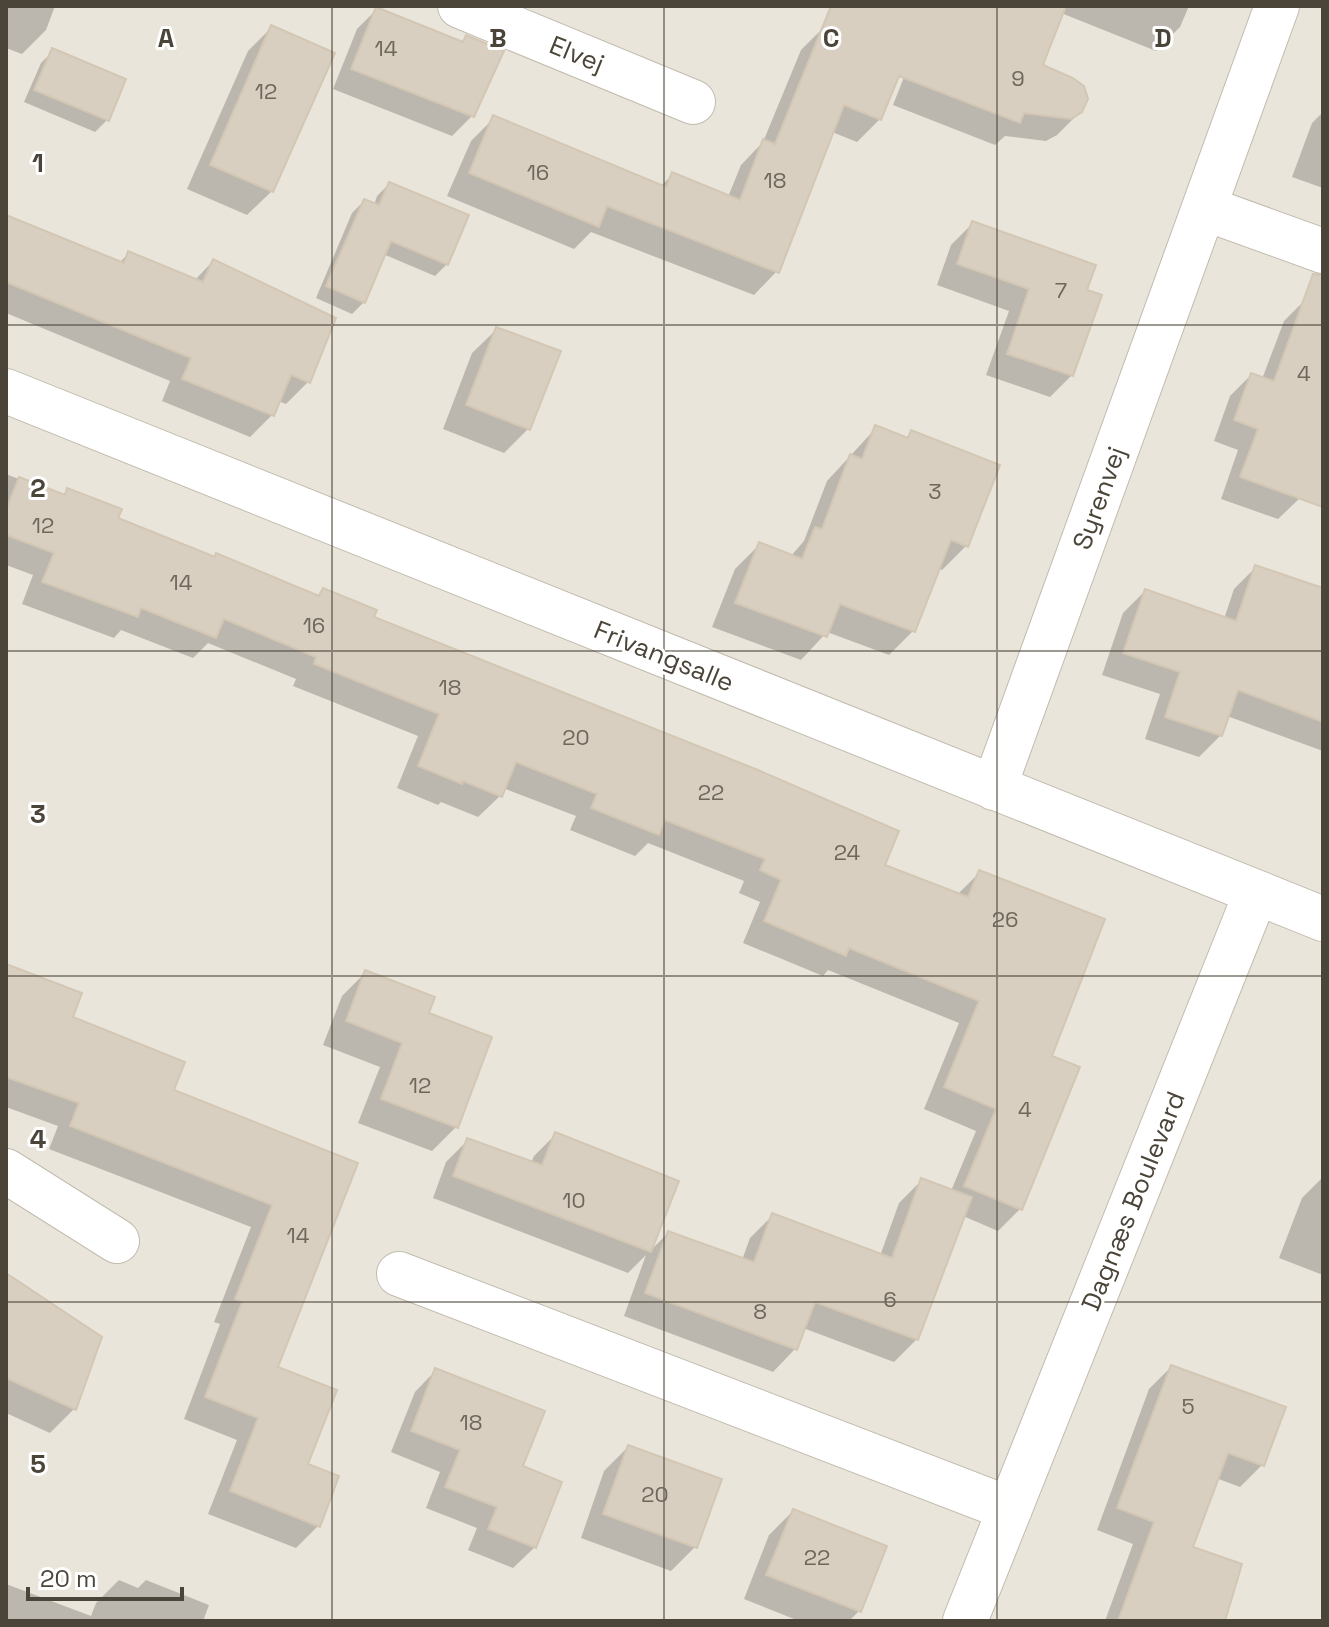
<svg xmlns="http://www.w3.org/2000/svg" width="1329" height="1627" font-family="'Space Grotesk',sans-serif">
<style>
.residential{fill:#eae5da}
.shadow{fill:#0003}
.building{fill:#d8cfc1;stroke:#d3c7b4;stroke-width:2}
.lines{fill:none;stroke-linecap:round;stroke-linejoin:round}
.minor-casing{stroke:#c2bbae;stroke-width:46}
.minor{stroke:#fff;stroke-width:44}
.grid{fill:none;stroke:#4b4439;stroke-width:2;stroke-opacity:0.55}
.labels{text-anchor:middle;stroke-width:6;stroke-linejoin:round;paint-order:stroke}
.number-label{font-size:22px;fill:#6e675b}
.street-label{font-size:26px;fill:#4b4439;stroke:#fff}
.grid-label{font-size:26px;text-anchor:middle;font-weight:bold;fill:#4b4439;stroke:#fff;stroke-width:6;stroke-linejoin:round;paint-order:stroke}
</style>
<rect width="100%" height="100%" fill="#f6f3ec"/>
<!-- residential -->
<path class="residential" d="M6 6H1323V1621H6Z"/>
<!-- shadow -->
<path class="shadow" d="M6 6H55L46 30 22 54 6 48Z
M932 6H1189L1180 27 1156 51 1061 13 1041 66 1081 111 1057 135 1046 141 1005 136 995 145 893 105Z
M376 10 460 43 466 38 501 52 472 116 452 136 333 89 357 29Z
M272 27V191L247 215 187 189 248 51Z
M824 27 880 119 857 142 832 132 777 271 754 295 591 232 574 249 447 196 471 141 494 118 660 187 672 175 728 197 741 165 763 142 801 50Z
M53 51 107 120 95 132 24 102 41 63Z
M1323 112V188L1292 177 1312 123Z
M389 184 447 264 435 276 383 254 364 302 352 314 316 298 352 213 364 201 374 205 377 196Z
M6 217 119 263 129 253 194 281 213 261 308 382 286 404 278 401 272 415 250 437 162 401 170 381 6 313Z
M973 223 1085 291 1072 375 1050 397 986 375 1009 311 937 285 951 245Z
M1305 300 1323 306V433L1300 498 1278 519 1221 499 1238 450 1214 441 1230 396 1251 375 1262 379 1284 321Z
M497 329 528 429 504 453 443 429 472 353Z
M876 428 905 439 911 433 966 546 942 570 938 568 913 631 889 655 827 632 801 660 712 627 735 569 759 545 790 557 804 541 827 481Z
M6 474 62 496 67 490 115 519 316 597 323 590 371 618 882 866 957 895 979 873 1049 1057 1020 1209 998 1231 963 1216 917 1339 894 1362 803 1328 795 1349 773 1372 624 1316 646 1255 628 1273 433 1198 446 1162 468 1140 531 1163 534 1156 556 1134 677 1182 649 1252 668 1233 742 1260 750 1238 773 1215 880 1256 899 1203 922 1180 951 1191 976 1131 924 1109 959 1023 828 970 823 976 743 943 760 902 739 893 744 881 648 843 635 856 570 830 576 816 503 788 500 796 478 817 441 802 438 805 397 788 418 736 293 686 296 679 208 643 193 658 121 630 114 638 22 604 33 575 6 565Z
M1256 567 1323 591V751L1227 716 1221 735 1199 757 1145 739 1160 694 1102 675 1123 613 1145 591 1224 619 1234 589Z
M6 966 70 1018 171 1091 356 1164 276 1368 305 1466 319 1525 296 1548 208 1514 237 1440 184 1419 220 1324 214 1322 251 1227 49 1149 58 1126 6 1107Z
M366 972 426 1014 456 1127 432 1151 358 1123 380 1067 323 1045 342 996Z
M1323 1177V1275L1279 1258 1302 1198Z
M6 1275 74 1409 50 1433 6 1413Z
M1171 1367 1262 1465 1240 1487 1216 1478 1190 1548 1223 1621H1105L1133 1544 1097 1530 1149 1389Z
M436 1370 521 1467 535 1547 513 1568 468 1550 477 1528 426 1508 440 1472 391 1452 415 1392Z
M628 1447 695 1547 671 1571 581 1538 604 1471Z
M793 1511 884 1548 859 1611 849 1621H799L744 1599 769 1535Z
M119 1580 138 1588 146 1580 209 1605 203 1621H6V1584L91 1616 96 1603Z"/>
<!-- building -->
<path class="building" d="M831 6H1066L1043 65 1073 78 1084 86 1088 99 1082 112 1071 119 1024 113 1020 123 899 76 881 120 844 105 779 273 607 206 599 227 469 173 493 115 666 187 672 172 740 200 763 139 775 144Z
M376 7 463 42 466 35 504 51 474 117 351 69Z
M271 25 335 53 273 192 210 165Z
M52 48 126 79 109 121 34 90Z
M389 182 469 215 448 265 391 241 365 303 326 286 364 199 379 205Z
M6 215 124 263 128 251 203 282 213 259 336 318 310 383 291 375 274 416 182 379 191 358 6 282Z
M972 221 1096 265 1087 290 1102 295 1073 376 1007 354 1029 289 957 264Z
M1313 274 1323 275V507L1240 477 1258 429 1234 420 1251 373 1274 381Z
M496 327 561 351 530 430 466 405Z
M875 425 908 438 911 430 1000 465 968 547 951 540 915 632 840 604 827 637 735 603 759 542 802 559 815 527 822 529 850 454 862 459Z
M19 477 65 495 67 488 122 509 118 518 215 557 216 553 319 596 323 588 377 610 374 617 758 770 899 831 885 865 968 897 979 870 1105 919 1052 1056 1080 1067 1022 1210 964 1186 996 1109 944 1087 979 1001 849 948 846 956 764 921 781 880 760 870 765 859 665 820 659 835 591 808 597 794 516 762 502 797 463 781 462 784 418 766 439 714 314 664 316 657 224 619 216 638 141 608 138 617 42 582 54 553 6 535V510Z
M1255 565 1323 588V722L1238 690 1222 736 1165 717 1180 672 1123 653 1145 589 1236 621Z
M6 964 82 993 73 1017 185 1062 174 1090 358 1163 278 1367 337 1390 308 1464 339 1476 320 1527 230 1491 258 1418 205 1397 242 1302 235 1299 272 1205 70 1126 79 1103 6 1077Z
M365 970 435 997 429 1013 492 1037 458 1128 381 1099 402 1043 346 1021Z
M555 1132 679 1181 651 1252 453 1176 467 1138 542 1165Z
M921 1178 972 1197 918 1340 815 1302 797 1350 645 1293 668 1231 754 1262 772 1213 892 1258Z
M6 1273 102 1337 76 1410 6 1378Z
M1171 1365 1286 1407 1264 1466 1228 1453 1193 1547 1242 1564 1225 1621H1118L1154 1522 1117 1508Z
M435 1368 545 1411 523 1466 562 1482 536 1548 488 1529 497 1507 445 1487 460 1450 411 1431Z
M628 1445 722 1479 697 1548 603 1514Z
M793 1509 887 1546 861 1612 766 1575Z"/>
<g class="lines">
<!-- minor casing -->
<g class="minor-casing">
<path id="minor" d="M460 6 693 102
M1204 208 1323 251
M6 391 1323 919
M994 788 1277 6
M6 1171 117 1241
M399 1274 1010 1509
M965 1621 1256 893"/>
</g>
<!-- minor -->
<use href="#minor" class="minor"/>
</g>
<!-- grid -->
<path class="grid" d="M332 6V1621M664 6V1621M997 6V1621M6 325H1323M6 651H1323M6 976H1323M6 1302H1323"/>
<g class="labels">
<!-- number labels -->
<g class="number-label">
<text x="386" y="56">14</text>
<text x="1018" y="86">9</text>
<text x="266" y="99">12</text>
<text x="538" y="180">16</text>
<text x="775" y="188">18</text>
<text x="1061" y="298">7</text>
<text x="1304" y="381">4</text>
<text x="935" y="499">3</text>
<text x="43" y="533">12</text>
<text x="181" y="590">14</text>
<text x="314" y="633">16</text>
<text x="450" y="695">18</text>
<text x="576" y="745">20</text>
<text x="711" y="800">22</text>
<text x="847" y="860">24</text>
<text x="1005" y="927">26</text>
<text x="420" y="1093">12</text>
<text x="1025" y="1117">4</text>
<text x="574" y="1208">10</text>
<text x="298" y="1243">14</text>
<text x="890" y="1307">6</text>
<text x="760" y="1319">8</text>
<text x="1188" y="1414">5</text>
<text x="471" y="1430">18</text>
<text x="655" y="1502">20</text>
<text x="817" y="1565">22</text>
</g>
<!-- street labels -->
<g class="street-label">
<text transform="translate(577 54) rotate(22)" y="9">Elvej</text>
<text transform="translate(1099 498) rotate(-70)" y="9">Syrenvej</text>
<text transform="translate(664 656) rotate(22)" y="9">Frivangsalle</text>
<text transform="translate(1133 1201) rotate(-68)" y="9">Dagnæs Boulevard</text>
</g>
</g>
<g class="grid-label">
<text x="166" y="47">A</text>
<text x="498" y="47">B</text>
<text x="831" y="47">C</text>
<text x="1163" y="47">D</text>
<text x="38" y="172">1</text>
<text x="38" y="497">2</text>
<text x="38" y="823">3</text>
<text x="38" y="1148">4</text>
<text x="38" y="1473">5</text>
</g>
<!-- border -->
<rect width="1329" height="1627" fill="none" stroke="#4b4439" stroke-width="16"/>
<!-- scale -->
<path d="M28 1587v12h154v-12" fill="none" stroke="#4b4439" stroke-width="4"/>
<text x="40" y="1587" font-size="24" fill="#4b4439" stroke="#ffffff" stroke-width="6" paint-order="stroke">20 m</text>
</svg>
